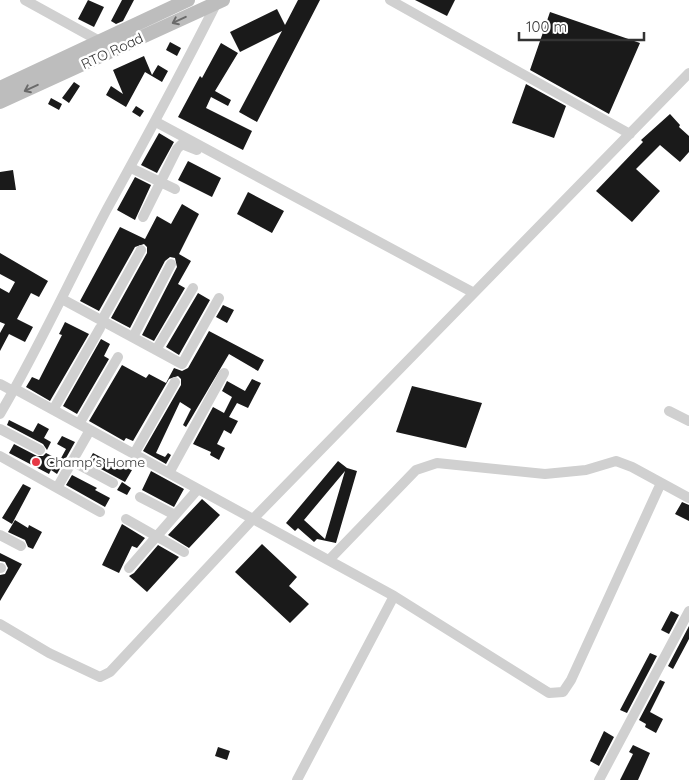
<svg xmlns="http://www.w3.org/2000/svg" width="689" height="780" font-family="Quicksand,sans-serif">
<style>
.building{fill:#1a1a1a;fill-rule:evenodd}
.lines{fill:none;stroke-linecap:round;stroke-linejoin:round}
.street{stroke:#d0d0d0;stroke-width:10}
.secondary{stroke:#bdbdbd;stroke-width:14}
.oneway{stroke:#6a6a6a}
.poi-dot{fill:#e63946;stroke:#fff;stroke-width:2}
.labels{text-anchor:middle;stroke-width:5;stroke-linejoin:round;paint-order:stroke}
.street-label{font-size:14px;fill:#333;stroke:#fff}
.poi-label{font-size:14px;fill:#333;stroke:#fff;text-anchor:start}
</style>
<rect width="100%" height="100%" fill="#fff"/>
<!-- building -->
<path class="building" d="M88 0 104 7 94 27 78 19Z
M122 0H134L123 21 116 24 111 21Z
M298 0H320L257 122 239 112 282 31 240 52 230 32 277 9 285 25Z
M415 0H455L447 16Z
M550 12 640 43 609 114 530 70Z
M170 42 181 48 177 56 166 50Z
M221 43 238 53 215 91 231 100 228 106 211 97 206 108 252 131 243 150 178 117 200 76 202 78Z
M144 56 152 75 158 65 168 71 162 82 145 72 126 107 106 95 111 86 123 94 113 70Z
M74 82 80 86 69 103 62 98Z
M526 84 566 106 554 138 512 123Z
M51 98 62 104 59 110 48 104Z
M136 106 144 111 140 117 132 112Z
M670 114 680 125 679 127 689 136V152L680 162 660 145 636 169 660 191 632 222 596 191 643 142 641 140Z
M159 133 174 142 157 173 141 165Z
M188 161 221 178 212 197 178 180Z
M13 170 16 190H0V172Z
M135 177 151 185 135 220 117 210Z
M248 192 284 211 272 233 237 214Z
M182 204 199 214 179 254 191 261 178 284 185 288 154 341 142 335 177 267 175 258 170 257 165 261 130 328 111 318 147 253V247L144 244 135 247 99 311 80 301 120 227 145 239 157 216 171 224Z
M0 253 48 281 39 297 31 293 17 319 33 327 25 342 9 334 0 351V333L5 324 0 322V288L9 293 15 282 0 274Z
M198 293 210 300 179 355 166 347Z
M223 305 234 310 227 323 216 317Z
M65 322 89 334 50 401 26 387 32 377 39 380 62 335 59 334Z
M209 331 264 360 258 371 229 354 186 427 183 425 191 409 180 402 156 453 165 457 168 453 171 455 166 464 143 451 181 385V379L178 376 169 379 133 441 126 438 124 441 89 421 122 365 146 378 149 374 166 383 174 368 182 371 188 368Z
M101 339 110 344 104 356 109 359 77 414 63 406Z
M252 379 261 383 248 408 237 403 229 417 238 421 231 434 224 430 217 444 225 448 219 460 210 455 211 452 193 444 213 407 224 413 232 397 222 391 227 381 245 391Z
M412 386 482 403 466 448 396 432Z
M9 420 33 432 38 423 49 429 44 438 51 442 47 450 43 444 7 425Z
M62 436 75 442 57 474 51 470 49 474 9 453 14 444 37 456H43L46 453 60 460 66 449 57 444Z
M93 453 106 460 104 463 117 469 120 464 132 470 125 482 88 462Z
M338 461 347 468 357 471 336 543 317 539 314 542 298 528 295 531 286 523ZM345 471 325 539 304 520Z
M151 471 184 489 174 507 142 490Z
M72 475 97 488 95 490 110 498 105 507 66 485Z
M122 482 131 488 127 495 117 490Z
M23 484 31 488 12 524 2 518Z
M202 499 220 515 189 548 168 535Z
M682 502 689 505V521L675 514Z
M15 520 28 528 29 525 42 532 33 549 28 547 25 540 8 532Z
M122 524 145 538 137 548 132 546 119 573 102 565Z
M262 544 297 577 289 586 309 604 290 623 235 572Z
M158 545 179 557 147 592 129 576 134 573Z
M0 553 22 564 0 601V575L5 574 8 568 5 562 0 561Z
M671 611 679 615 669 634 661 630Z
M689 626V639L673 669 668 666Z
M650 653 657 656 627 713 620 710Z
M660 680 665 682 650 712 663 719 656 733 645 727 646 724 639 720Z
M604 731 614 737 599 766 590 761Z
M633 745 650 753 638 780H620L633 754 629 752Z
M218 747 230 751 227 760 215 756Z"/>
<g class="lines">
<!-- street -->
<path class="street" d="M25 0 103 43
M390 0 630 134
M156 122 474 293
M131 168 175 189
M143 217 177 149 182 144 197 150
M62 299 182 364 219 298
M102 320 141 250
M133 337 171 264
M156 350 193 288
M0 384 13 391
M15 389 394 596 297 780
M53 410 100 328
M669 411 689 421
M0 414C39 348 71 277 107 209 145 140 182 72 217 2
M79 424 118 357
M0 429 40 450
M134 454 175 382
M0 456 100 512
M72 461 113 483
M169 473 224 373
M57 488 90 430
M140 497 175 515
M126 519 184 552
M0 535 21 546
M329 560 416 470 437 463 545 474 586 470 616 461 632 467 689 498
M0 568H1
M129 568 198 489
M394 596 549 693 563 692 571 680 661 483
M0 624 49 653 100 677 110 672 253 519 689 73
M599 780 689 611"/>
<!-- secondary -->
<path class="secondary" d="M0 88 188 0
M0 102 223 0"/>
</g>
<!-- one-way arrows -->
<defs><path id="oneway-shaft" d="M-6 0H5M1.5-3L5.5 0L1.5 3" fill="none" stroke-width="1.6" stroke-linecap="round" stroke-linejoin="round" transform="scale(1.25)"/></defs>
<g class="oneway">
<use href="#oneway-shaft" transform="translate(179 20) rotate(155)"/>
<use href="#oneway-shaft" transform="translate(31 88) rotate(155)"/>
</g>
<!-- markers -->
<circle class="poi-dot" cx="36" cy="462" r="5"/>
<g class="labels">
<!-- street labels -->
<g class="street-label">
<text transform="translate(112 51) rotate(-25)" y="5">RTO Road</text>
</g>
<!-- poi labels -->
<g class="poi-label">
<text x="46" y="467">Champ's Home</text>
</g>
</g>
<!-- scale -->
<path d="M519 32v8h125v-8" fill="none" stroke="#333333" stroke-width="2.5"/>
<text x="526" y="32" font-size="15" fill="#333333" stroke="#ffffff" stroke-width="4" paint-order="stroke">100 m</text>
</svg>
